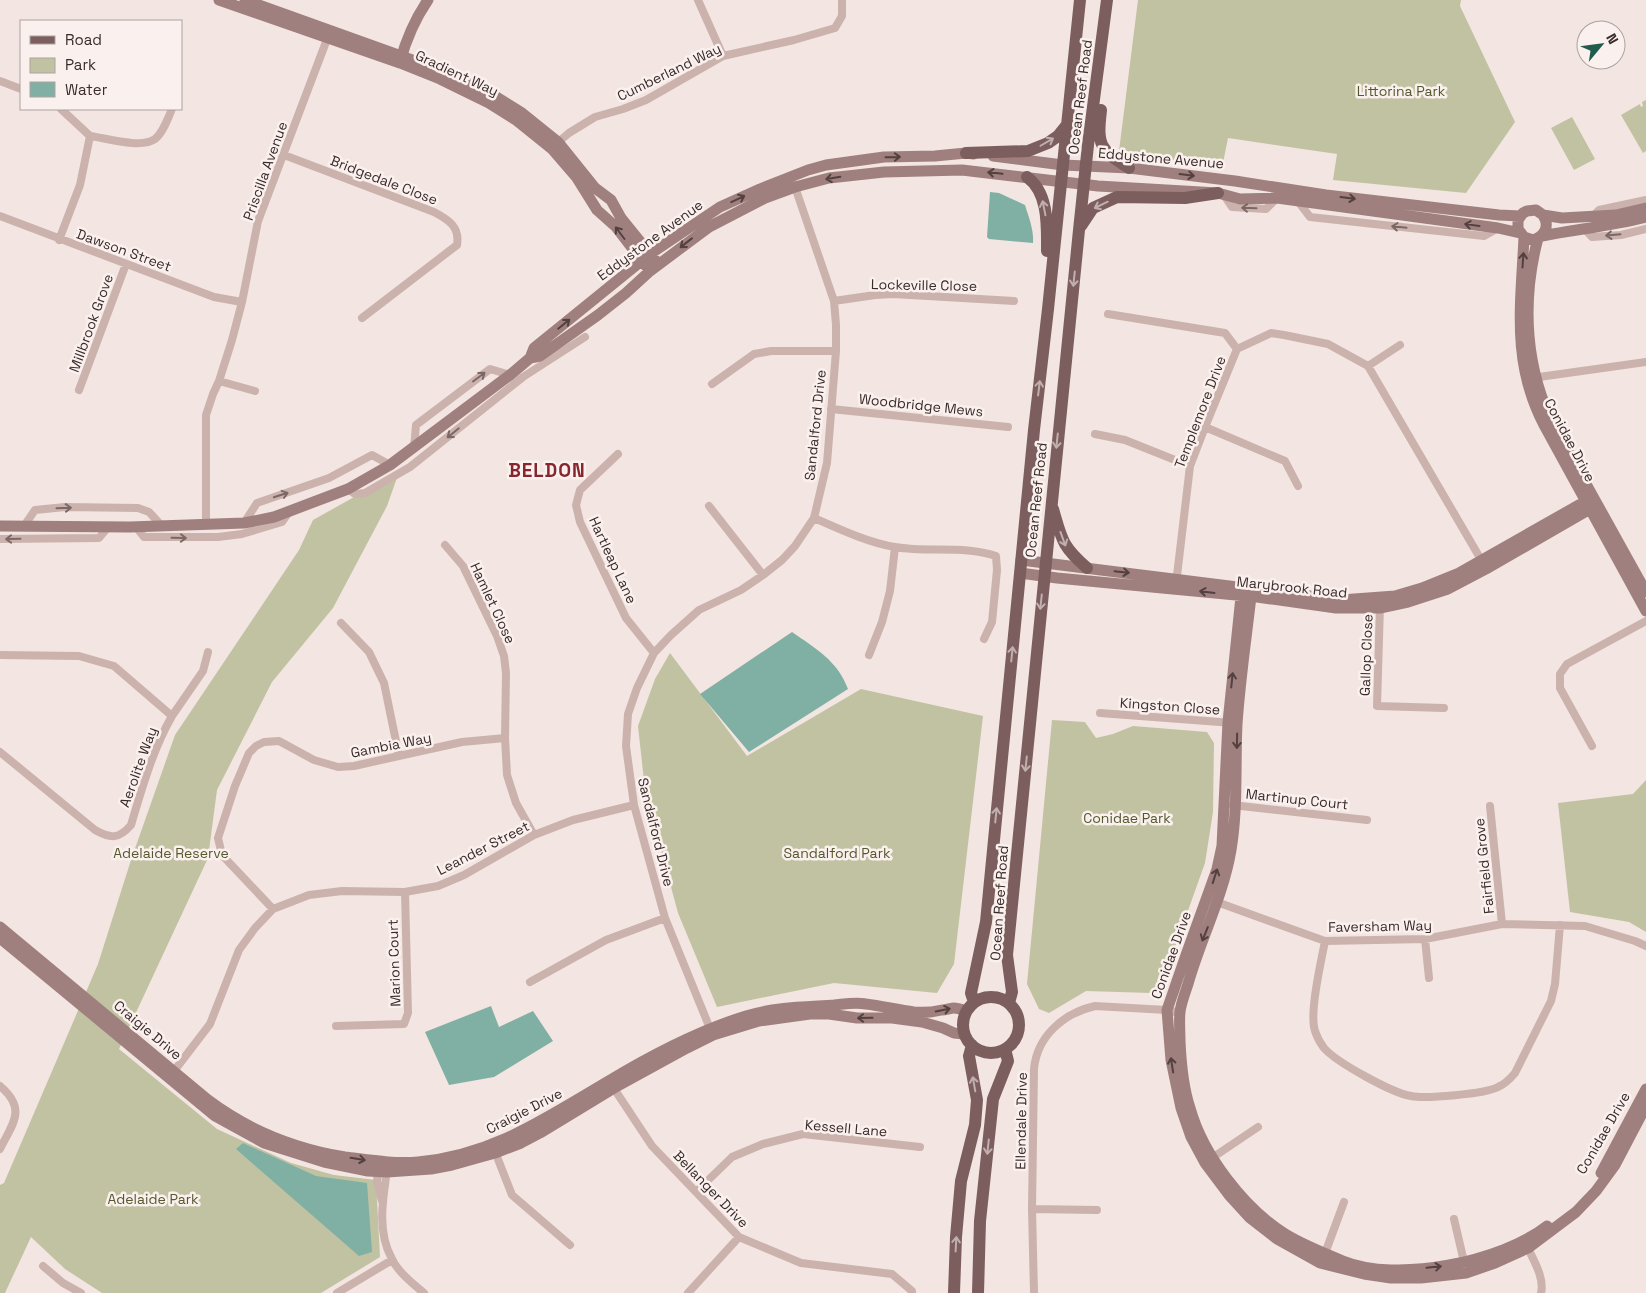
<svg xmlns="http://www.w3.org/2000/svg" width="1646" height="1293" font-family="'Space Grotesk',sans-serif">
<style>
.green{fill:#c1c2a1}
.water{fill:#80b0a4}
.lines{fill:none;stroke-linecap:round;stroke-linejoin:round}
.street{stroke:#cbb2ad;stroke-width:8}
.secondary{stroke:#9f807e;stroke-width:11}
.primary{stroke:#7b5e5d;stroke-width:12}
.oneway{stroke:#c1afad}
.oneway2{stroke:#534040}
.oneway3{stroke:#7b6866}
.labels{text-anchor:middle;stroke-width:5;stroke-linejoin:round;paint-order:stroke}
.street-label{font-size:14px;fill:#3a2b2b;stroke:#faf1ee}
.park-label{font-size:14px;fill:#55582f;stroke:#faf1ee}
.district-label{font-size:19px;font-weight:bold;letter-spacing:1px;fill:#87262c;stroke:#faf1ee}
</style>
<rect width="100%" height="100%" fill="#f3e5e1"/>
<!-- green -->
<path class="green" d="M1138 0H1461L1460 6 1515 122 1466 193 1333 180 1337 154 1228 138 1222 168 1119 151Z
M1646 100V151L1643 153 1621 115 1640 104 1641 107 1643 106 1642 102Z
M1572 117 1595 159 1574 170 1551 128Z
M399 472 387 506 333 608 272 682 217 790 208 858 119 1049 217 1129 291 1163 334 1175 376 1180 380 1257 321 1293H102L65 1269 31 1237 5 1293H0V1185L4 1183 98 964 131 860 175 735 299 550 313 520Z
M670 653 747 756 861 689 983 716 954 964 937 993 834 983 717 1007 678 913 645 790 638 726 655 679Z
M1052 720 1085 722 1096 738 1113 734 1133 726 1207 732 1214 743 1213 812 1205 863 1161 986 1151 993 1086 991 1049 1013 1039 1009 1027 984Z
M1646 780V932L1629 922 1570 912 1558 803 1633 794Z"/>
<!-- water -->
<path class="water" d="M990 192 999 193 1025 205C1029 218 1034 230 1033 243L989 239 987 237Z
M792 632C815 648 838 661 848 689L749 752 700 694Z
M491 1006 499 1027 533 1011 553 1041 494 1077 449 1085 425 1032Z
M243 1143 316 1176 367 1183 372 1252 359 1256 236 1149Z"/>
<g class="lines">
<!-- street -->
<path class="street" d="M698 0 723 56
M0 81 21 89
M90 136C106 138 141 149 155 139 163 133 168 118 172 109
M556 144 569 133 595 117 623 109 646 100 723 56 794 40 835 28 842 16V0
M284 155 434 212C449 220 460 227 457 245L362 318
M1224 195 1232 207 1266 209 1277 198
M1297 200 1310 217 1484 236 1498 228
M0 216 214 297 242 302
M1592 217 1599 210 1646 200
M1584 228 1592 237 1621 235 1646 229
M59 240 80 185 90 136 61 109
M834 301 875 295 893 294 1014 301
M1108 314 1225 333 1237 349
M1368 366 1400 345
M1532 378 1646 362
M219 381 255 391
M712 384 754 354 771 351H836
M79 390 126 264
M831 409 1008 427
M1205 427 1285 461 1298 486
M1095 434 1125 440 1190 466
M414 448 416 425 490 369 510 375
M618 454 580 490 576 505 580 522 626 618 654 653
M348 489 355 494 365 493 410 467 523 377 585 337
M709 506 763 575
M814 518C839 529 869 543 895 547 929 553 964 545 996 556L997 570 992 622 984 639
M244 523 257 503 329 478 372 455 390 465
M206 524V415L213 394 219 381 232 340 242 302 258 221 329 34
M24 526 35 510 65 507 138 508 149 512 161 525
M136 527 144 537H218L242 534 282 522 289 512
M0 539 99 538 109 526
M445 545 463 566 497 636 504 656 506 673 505 738
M1176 584 1190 466 1205 427 1237 349 1271 333 1284 335 1328 344 1368 366 1483 563
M1380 605 1377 706 1444 708
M341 623 369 652 384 683 399 756
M0 655 79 656 114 666 172 716C153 749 142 788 131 825 119 839 111 839 95 830L0 752
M869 655 882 622 890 591 895 547
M1100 713 1233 723
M172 716 203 671 208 652
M1592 746 1560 688V674L1567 664 1646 621
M1232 805 1367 820
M1490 806 1502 924
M1214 901 1325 941 1425 939 1502 924 1585 926 1635 941 1646 946
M273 909 222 855 218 838 235 786 249 753 256 746 264 742 279 741 314 760 338 767 354 766 462 742 505 738 507 775 516 803 534 835
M1425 939 1429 978
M1325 941C1321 962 1309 1013 1315 1031 1317 1037 1320 1043 1324 1048 1336 1062 1392 1093 1411 1096 1425 1099 1485 1094 1498 1087 1505 1084 1510 1079 1515 1073L1551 1001 1555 984 1560 925
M530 982 606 940 665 918
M336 1026 404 1024 408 1013 405 892
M711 1031 665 918 634 805 626 746 628 714 637 688 654 653 671 635 699 610 741 590 763 575 782 560 795 546 814 518 827 463 836 351V325L834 301 794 184
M171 1075 210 1024 239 950 255 928 273 909 309 895 342 891 405 892 438 886 464 875 534 835 573 820 634 805
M611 1084 652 1146 739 1237 801 1263 892 1274 912 1291V1293
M0 1086C27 1109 13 1123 0 1149
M494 1149 512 1195 570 1245
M1209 1160 1258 1127
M387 1167C386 1180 384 1190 383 1202 381 1221 383 1243 392 1259 398 1272 413 1284 424 1293
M378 1168 377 1182 382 1201
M697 1191 732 1157 763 1144 803 1134 920 1147
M1032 1209 1097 1210
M1454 1219 1465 1266
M1526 1244C1532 1258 1545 1277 1541 1293
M1324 1256 1344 1202
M43 1266 63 1283 81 1293
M337 1293 392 1260
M688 1293 739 1237
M1034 1293 1032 1209 1034 1069C1037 1036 1064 1013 1095 1006L1167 1010 1180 1013"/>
<!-- secondary -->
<path class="secondary" d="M219 0 400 63 440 79 489 103 516 120 552 149 577 178 597 210 616 227 646 266
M245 0 440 70 490 93 522 113 558 142 595 188 611 200 621 218 655 260
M400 62C406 40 415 19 428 0
M993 156 1063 165 1129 168 1235 181 1326 195 1499 215 1520 216
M1543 215C1550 226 1545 236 1533 240L1524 237 1518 229V220L1523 213 1527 211 1536 210 1543 215 1562 218 1616 215 1646 208
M1542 236C1577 229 1612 226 1646 217
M1524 237C1521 304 1511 362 1544 425L1646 611
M1538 238C1521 303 1525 370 1556 430L1646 592
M530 358 540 356 598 315 626 293 650 271 709 227 765 198 795 187 829 178 884 172 962 170 1098 186 1218 193 1240 199 1277 198 1498 228 1520 233
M0 526 130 527 244 523 274 517 348 489 390 465 510 375 530 358 534 348 650 254 720 207 760 189 808 170 826 165 884 157 935 156 966 153 974 154
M1021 560 1341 600 1395 596 1422 588 1459 573 1593 497
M1020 573 1057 578 1257 597 1336 608H1380L1408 602 1448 589 1486 569 1597 505
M1242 587 1228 722 1222 846 1217 869 1186 955 1167 1010 1171 1060 1181 1108 1191 1137 1205 1163 1229 1195 1250 1218 1277 1239 1320 1263 1364 1274 1391 1278H1421L1466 1273 1495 1263 1528 1248 1576 1212 1596 1191 1615 1165 1646 1106
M1252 588C1247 633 1240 679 1237 724 1235 766 1238 808 1231 850 1223 897 1201 938 1188 984 1185 993 1181 1003 1180 1012 1179 1021 1180 1032 1180 1041 1181 1064 1183 1087 1190 1108 1203 1155 1244 1208 1285 1234 1303 1245 1323 1253 1343 1261 1397 1283 1501 1262 1547 1226
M0 927 208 1100C248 1130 296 1149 345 1157 370 1160 393 1164 418 1162 493 1155 544 1119 607 1082 650 1056 697 1031 746 1016 775 1007 804 1007 834 1005 845 1004 855 1002 866 1004 882 1006 898 1010 914 1012 924 1013 933 1012 942 1010 946 1010 951 1008 954 1008 958 1008 963 1010 966 1011
M0 938 215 1116 264 1143 324 1162 368 1171 387 1172 431 1169 452 1165 495 1153 521 1143 540 1133 614 1088 687 1048 713 1035 759 1021 810 1014H829L857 1018H892L922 1022 943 1028 954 1033 964 1034
M1601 1173 1646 1089"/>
<!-- primary -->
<path class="primary" d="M1101 110C1097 145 1099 149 1129 168
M966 153 1028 151 1048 143 1058 136 1066 126
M1027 177C1049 193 1047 226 1047 251
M1081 226 1093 208 1117 197 1185 198 1218 193
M1053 509C1062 540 1062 546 1087 568
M963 1025a28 28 0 1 1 56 0a28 28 0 1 1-56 0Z
M974 1002 971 993 986 922 1034 430 1048 309 1080 0
M1009 1003 1012 992 1007 955 1079 230 1088 145 1107 0
M954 1293 956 1237 961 1181 975 1125 977 1100 969 1056 972 1045
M978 1293 980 1221 993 1099 1008 1061 1005 1049"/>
</g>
<!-- one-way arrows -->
<defs><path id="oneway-shaft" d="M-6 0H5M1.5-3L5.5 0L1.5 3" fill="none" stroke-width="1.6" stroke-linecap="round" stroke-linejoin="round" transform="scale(1.25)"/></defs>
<g class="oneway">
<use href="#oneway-shaft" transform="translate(1047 142) rotate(-30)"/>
<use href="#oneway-shaft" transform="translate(1101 205) rotate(154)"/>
<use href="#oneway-shaft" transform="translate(1044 208) rotate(-101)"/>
<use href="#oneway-shaft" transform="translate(1074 279) rotate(96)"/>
<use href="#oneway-shaft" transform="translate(1039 388) rotate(-83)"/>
<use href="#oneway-shaft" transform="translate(1057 441) rotate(96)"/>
<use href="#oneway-shaft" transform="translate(1063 539) rotate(70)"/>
<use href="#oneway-shaft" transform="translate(1041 602) rotate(96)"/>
<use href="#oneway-shaft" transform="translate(1012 654) rotate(-84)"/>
<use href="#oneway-shaft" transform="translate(1026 764) rotate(96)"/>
<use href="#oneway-shaft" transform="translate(996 815) rotate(-84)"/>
<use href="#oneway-shaft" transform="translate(974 1084) rotate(-100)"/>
<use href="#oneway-shaft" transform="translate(988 1147) rotate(96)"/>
<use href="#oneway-shaft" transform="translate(956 1244) rotate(-87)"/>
</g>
<g class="oneway2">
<use href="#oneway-shaft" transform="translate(893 157) rotate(-1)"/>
<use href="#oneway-shaft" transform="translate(995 173) rotate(-174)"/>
<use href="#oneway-shaft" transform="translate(1187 175) rotate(7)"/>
<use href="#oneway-shaft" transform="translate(833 178) rotate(170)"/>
<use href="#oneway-shaft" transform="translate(1348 198) rotate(7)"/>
<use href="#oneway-shaft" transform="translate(738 199) rotate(-25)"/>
<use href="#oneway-shaft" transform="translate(1472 225) rotate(-172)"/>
<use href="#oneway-shaft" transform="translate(620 233) rotate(-127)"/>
<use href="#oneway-shaft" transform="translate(686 243) rotate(142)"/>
<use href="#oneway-shaft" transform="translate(1523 260) rotate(-86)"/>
<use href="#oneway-shaft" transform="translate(564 324) rotate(-39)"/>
<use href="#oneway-shaft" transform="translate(1122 572) rotate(6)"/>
<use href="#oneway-shaft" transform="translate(1207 592) rotate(-173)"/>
<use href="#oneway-shaft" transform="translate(1232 680) rotate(-84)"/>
<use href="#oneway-shaft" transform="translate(1237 741) rotate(91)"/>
<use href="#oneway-shaft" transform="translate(1215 876) rotate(-72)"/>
<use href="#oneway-shaft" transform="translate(1205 934) rotate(112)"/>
<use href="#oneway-shaft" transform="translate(943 1010) rotate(-12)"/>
<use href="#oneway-shaft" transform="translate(865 1018) rotate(179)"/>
<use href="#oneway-shaft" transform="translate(1172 1065) rotate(-99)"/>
<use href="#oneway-shaft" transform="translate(358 1159) rotate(9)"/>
<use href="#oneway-shaft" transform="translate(1434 1267) rotate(-6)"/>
</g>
<g class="oneway3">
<use href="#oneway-shaft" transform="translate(1249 208) rotate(-178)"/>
<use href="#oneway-shaft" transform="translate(1399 227) rotate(-174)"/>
<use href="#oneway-shaft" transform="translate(1613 235) rotate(175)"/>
<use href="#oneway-shaft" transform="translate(479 377) rotate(-37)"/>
<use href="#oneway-shaft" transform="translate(453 433) rotate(141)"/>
<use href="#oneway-shaft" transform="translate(281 495) rotate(-18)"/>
<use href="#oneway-shaft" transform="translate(64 508) rotate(-2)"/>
<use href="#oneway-shaft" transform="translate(179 538) rotate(1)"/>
<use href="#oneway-shaft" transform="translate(13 539) rotate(179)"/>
</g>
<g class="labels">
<!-- street labels -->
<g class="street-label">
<text transform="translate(669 72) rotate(-26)" y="5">Cumberland Way</text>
<text transform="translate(457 73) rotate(25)" y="5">Gradient Way</text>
<text transform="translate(1080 97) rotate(-83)" y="5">Ocean Reef Road</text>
<text transform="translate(1161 158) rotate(5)" y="5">Eddystone Avenue</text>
<text transform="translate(265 171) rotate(-70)" y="5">Priscilla Avenue</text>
<text transform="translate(384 180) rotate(21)" y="5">Bridgedale Close</text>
<text transform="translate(650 240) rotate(-36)" y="5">Eddystone Avenue</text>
<text transform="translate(124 250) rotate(20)" y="5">Dawson Street</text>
<text transform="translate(924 285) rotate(1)" y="5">Lockeville Close</text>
<text transform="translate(91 323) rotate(-70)" y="5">Millbrook Grove</text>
<text transform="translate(921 405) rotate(6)" y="5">Woodbridge Mews</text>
<text transform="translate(1200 412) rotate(-69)" y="5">Templemore Drive</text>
<text transform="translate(815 425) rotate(-84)" y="5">Sandalford Drive</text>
<text transform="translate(1570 440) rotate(62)" y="5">Conidae Drive</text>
<text transform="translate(1036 500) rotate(-84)" y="5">Ocean Reef Road</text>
<text transform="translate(613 560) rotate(65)" y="5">Hartleap Lane</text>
<text transform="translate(1292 587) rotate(6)" y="5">Marybrook Road</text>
<text transform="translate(493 603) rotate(65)" y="5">Hamlet Close</text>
<text transform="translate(1366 655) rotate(-88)" y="5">Gallop Close</text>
<text transform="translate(1170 706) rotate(4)" y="5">Kingston Close</text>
<text transform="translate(391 745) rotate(-11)" y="5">Gambia Way</text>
<text transform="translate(138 767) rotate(-70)" y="5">Aerolite Way</text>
<text transform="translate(1297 799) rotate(6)" y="5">Martinup Court</text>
<text transform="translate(656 832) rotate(76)" y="5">Sandalford Drive</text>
<text transform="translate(483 848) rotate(-27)" y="5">Leander Street</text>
<text transform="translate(1484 866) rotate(-96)" y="5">Fairfield Grove</text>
<text transform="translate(999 903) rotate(-86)" y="5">Ocean Reef Road</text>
<text transform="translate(1380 926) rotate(-1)" y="5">Faversham Way</text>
<text transform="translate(1171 955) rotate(-70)" y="5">Conidae Drive</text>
<text transform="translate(394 963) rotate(-92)" y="5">Marion Court</text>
<text transform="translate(148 1030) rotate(40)" y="5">Craigie Drive</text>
<text transform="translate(524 1111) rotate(-27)" y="5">Craigie Drive</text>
<text transform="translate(1021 1121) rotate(-89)" y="5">Ellendale Drive</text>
<text transform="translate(846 1128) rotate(5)" y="5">Kessell Lane</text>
<text transform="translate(1603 1133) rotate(-60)" y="5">Conidae Drive</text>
<text transform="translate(711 1189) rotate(46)" y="5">Bellanger Drive</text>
</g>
<!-- park labels -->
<g class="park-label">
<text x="1401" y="96">Littorina Park</text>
<text x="1127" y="823">Conidae Park</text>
<text x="171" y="858">Adelaide Reserve</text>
<text x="837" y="858">Sandalford Park</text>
<text x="153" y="1204">Adelaide Park</text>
</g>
<!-- district labels -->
<g class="district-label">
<text x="547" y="477">BELDON</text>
</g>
</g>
<!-- legend -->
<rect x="20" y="20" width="162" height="90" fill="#faf1ee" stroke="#ada2a0"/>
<rect x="30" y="36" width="25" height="8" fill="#7b5e5d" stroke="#ada2a0"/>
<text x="65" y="45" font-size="15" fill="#3a2b2b">Road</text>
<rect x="30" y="58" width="25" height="15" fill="#c1c2a1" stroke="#ada2a0"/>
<text x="65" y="70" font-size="15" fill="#3a2b2b">Park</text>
<rect x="30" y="82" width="25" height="15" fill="#80b0a4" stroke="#ada2a0"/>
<text x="65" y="95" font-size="15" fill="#3a2b2b">Water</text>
<!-- north arrow -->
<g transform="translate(1601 45) rotate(61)"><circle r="24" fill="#faf1ee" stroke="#ada2a0"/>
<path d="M0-4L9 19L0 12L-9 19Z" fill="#215b4d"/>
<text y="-8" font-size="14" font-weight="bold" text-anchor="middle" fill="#3a2b2b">N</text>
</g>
</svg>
